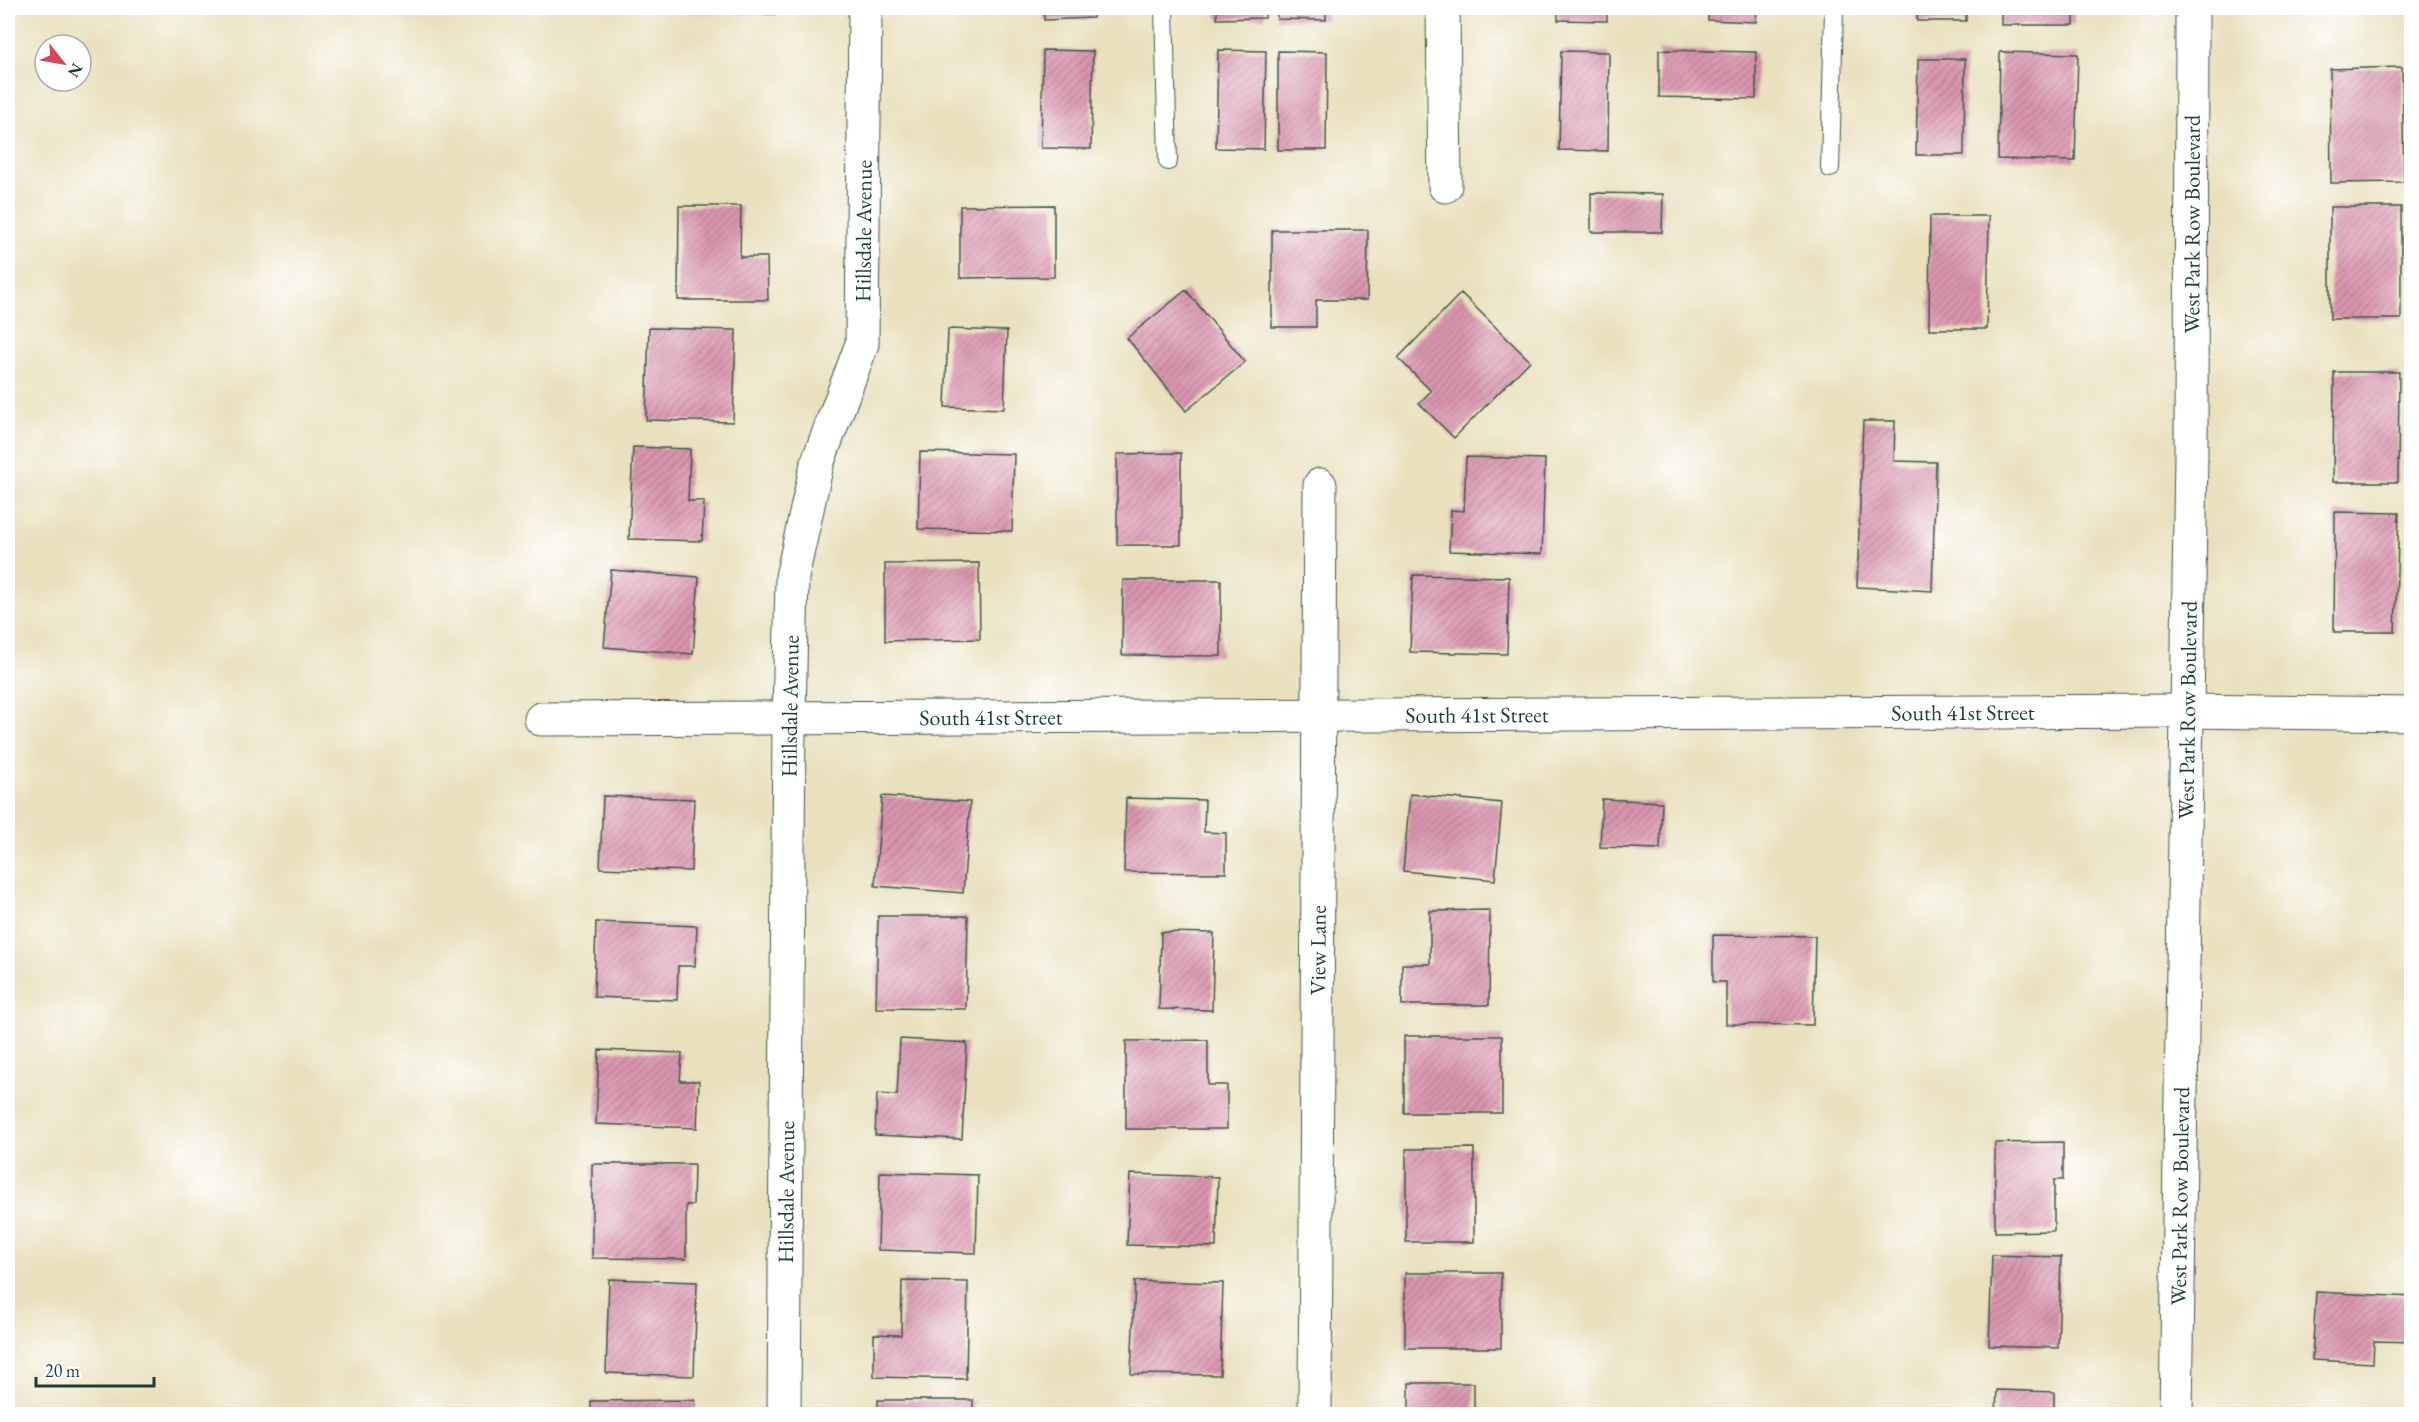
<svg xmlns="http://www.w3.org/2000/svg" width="2419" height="1422" font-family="'EB Garamond',serif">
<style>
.building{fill:url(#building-hatch)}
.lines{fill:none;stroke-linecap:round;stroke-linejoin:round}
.service-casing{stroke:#3d5549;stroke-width:20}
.minor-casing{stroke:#3d5549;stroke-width:35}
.service{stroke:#fff;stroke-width:18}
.minor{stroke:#fff;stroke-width:33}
.labels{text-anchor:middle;stroke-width:6;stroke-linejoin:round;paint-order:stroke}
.street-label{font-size:22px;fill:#1f3d34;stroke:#fff}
</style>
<defs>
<pattern id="building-hatch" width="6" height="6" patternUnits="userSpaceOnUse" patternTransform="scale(1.5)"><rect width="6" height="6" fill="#da95ae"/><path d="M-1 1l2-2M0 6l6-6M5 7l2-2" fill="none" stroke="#b07b8e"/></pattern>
</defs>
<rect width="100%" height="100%" fill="#fff"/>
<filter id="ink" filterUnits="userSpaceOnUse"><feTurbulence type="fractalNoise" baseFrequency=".0167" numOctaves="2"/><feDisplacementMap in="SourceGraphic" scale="12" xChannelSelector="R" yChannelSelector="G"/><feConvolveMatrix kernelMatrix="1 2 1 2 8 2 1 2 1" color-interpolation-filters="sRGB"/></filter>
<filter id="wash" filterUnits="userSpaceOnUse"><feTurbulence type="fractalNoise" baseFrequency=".008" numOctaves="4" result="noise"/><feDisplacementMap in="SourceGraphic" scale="24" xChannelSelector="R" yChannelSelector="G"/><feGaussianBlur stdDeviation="1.35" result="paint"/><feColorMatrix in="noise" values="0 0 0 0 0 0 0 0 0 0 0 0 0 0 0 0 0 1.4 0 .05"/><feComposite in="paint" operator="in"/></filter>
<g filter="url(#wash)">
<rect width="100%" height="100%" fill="#e9e0bd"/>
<g id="blocks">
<!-- building -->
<path class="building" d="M668 8H776L775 14 668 12Z
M1044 8H1093V18L1044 20Z
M1217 8H1265V18L1217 19Z
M1277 8H1326V20L1277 19Z
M1558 8H1607V21L1558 20Z
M1708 8H1757L1756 22 1708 20Z
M1917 8H1966V21H1917Z
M2001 8H2074V25H2001Z
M1043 50 1093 51 1091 149 1041 148Z
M1218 50 1266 51 1264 149 1216 148Z
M1659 50 1756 52V99L1659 97Z
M1278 51 1327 52 1326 150H1278Z
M1561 51 1609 52 1608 151 1559 150Z
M2000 52 2078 54 2075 161 1998 159Z
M1918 59H1965L1964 155H1916Z
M2402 67 2404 182 2331 183 2330 69Z
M1591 193 1663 194 1662 232H1591Z
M1054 205V277L960 278V206Z
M679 206H741L740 257H767L768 300H678Z
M2330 207H2401V319H2330Z
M1930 216H1989L1987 329H1929Z
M1272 230H1368L1367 300H1316V327H1272Z
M1186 290 1245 362 1186 411 1127 338Z
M1461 293 1530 361 1454 438 1419 403 1431 391 1398 358Z
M649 328 736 330 733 422 646 420Z
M948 329 1007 331 1004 409 945 407Z
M2334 372H2399L2398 482H2333Z
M1863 421H1895L1894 461 1936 462 1932 591 1857 587Z
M633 447 690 449 688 501H704L702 541 629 539Z
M920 452 1014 454 1012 531 918 529Z
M1181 453V545H1117V454Z
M1466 457 1545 459 1542 554 1449 551 1451 510 1464 511Z
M2335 512 2399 513 2395 632H2334Z
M979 563 980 639 885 641V564Z
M611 570 699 577 693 654 604 647Z
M1413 575 1509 577 1507 654 1410 652Z
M1123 580H1221V656L1122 655Z
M1410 794 1502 803 1495 880 1403 871Z
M603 796 694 799 691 871 600 868Z
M882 796 970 802 963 893 875 886Z
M1126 798 1205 800 1204 832 1226 833V873L1124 872Z
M1602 799 1662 802 1660 849 1600 847Z
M1490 910 1489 1005H1402V964H1430V911Z
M878 916H968L966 1009 876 1008Z
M596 922 697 926 695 966H678L677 1000 594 997Z
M1161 932 1214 933 1212 1010 1159 1009Z
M1713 935 1815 936 1813 1025 1726 1024V982H1713Z
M1404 1036H1502V1113H1404Z
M900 1039 967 1043 962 1139 875 1135 877 1094 897 1095Z
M1208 1040V1085H1227V1129H1126V1041Z
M599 1050 682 1053 680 1081H699L697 1128 596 1124Z
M2063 1142V1180H2054V1231L1995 1232V1143Z
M1474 1148V1242H1406V1149Z
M592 1164H694L693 1205H686V1259L592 1258Z
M880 1172 978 1175 976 1253 878 1250Z
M1130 1174 1218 1177 1216 1247 1127 1245Z
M1992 1255 2061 1257 2058 1348 1989 1346Z
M1405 1273H1501V1348H1405Z
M609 1279 697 1282 694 1376 606 1373Z
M902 1281 968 1282 966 1379 874 1377V1334L901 1335Z
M1135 1281 1223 1283 1220 1375 1131 1374Z
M2316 1292 2412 1297V1342L2374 1341 2373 1363 2312 1360Z
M1409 1383H1474V1414H1409Z
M1997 1390 2054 1392V1414H1996Z
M695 1400 696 1414H591V1401Z
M878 1400H973V1414H878Z
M1125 1409 1206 1412V1414H1125Z"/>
</g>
</g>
<g filter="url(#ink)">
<use href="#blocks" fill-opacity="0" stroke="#3d5549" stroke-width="1.5"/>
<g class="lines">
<!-- service casing -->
<g class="service-casing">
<path id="service" d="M1164 8 1168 161
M1830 168 1834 8"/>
</g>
<!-- minor casing -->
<g class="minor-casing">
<g id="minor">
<path d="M1443 8 1445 186"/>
<path id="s1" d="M541 719 2188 711 2412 714"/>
<path id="s2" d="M784 1414 789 718 792 577 817 464 862 344 865 8"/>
<path id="s3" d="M1315 1414 1320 485"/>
<path id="s4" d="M2176 1414 2191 454 2192 8"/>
</g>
</g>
<!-- service -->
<use href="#service" class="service"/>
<!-- minor -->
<use href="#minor" class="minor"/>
</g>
</g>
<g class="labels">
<!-- street labels -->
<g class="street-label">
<text dy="8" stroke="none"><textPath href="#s4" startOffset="1190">West Park Row Boulevard</textPath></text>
<text dy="8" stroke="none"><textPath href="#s2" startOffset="1194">Hillsdale Avenue</textPath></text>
<text dy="8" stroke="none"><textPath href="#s2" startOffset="708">Hillsdale Avenue</textPath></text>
<text dy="8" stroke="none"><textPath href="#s4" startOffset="704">West Park Row Boulevard</textPath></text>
<text dy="8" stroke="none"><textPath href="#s1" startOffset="1422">South 41st Street</textPath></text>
<text dy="8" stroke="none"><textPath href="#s1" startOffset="936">South 41st Street</textPath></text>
<text dy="8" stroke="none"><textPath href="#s1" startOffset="450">South 41st Street</textPath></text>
<text dy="8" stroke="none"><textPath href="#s3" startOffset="464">View Lane</textPath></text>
<text dy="8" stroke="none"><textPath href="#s2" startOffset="222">Hillsdale Avenue</textPath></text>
<text dy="8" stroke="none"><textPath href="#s4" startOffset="218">West Park Row Boulevard</textPath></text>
</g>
</g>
<!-- margin -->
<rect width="2419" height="1422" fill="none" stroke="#fff" stroke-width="30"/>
<!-- north arrow -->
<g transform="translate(63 63) rotate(121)"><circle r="28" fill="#ffffff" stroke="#a5b1ae" stroke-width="1.5"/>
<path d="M0-4.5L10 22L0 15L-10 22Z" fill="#d1495b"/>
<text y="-9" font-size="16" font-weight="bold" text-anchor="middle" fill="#1f3d34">N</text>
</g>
<!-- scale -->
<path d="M36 1377v9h118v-9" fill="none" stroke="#1f3d34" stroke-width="3"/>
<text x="45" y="1377" font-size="18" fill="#1f3d34" stroke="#ffffff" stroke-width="4.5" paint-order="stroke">20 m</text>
</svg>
